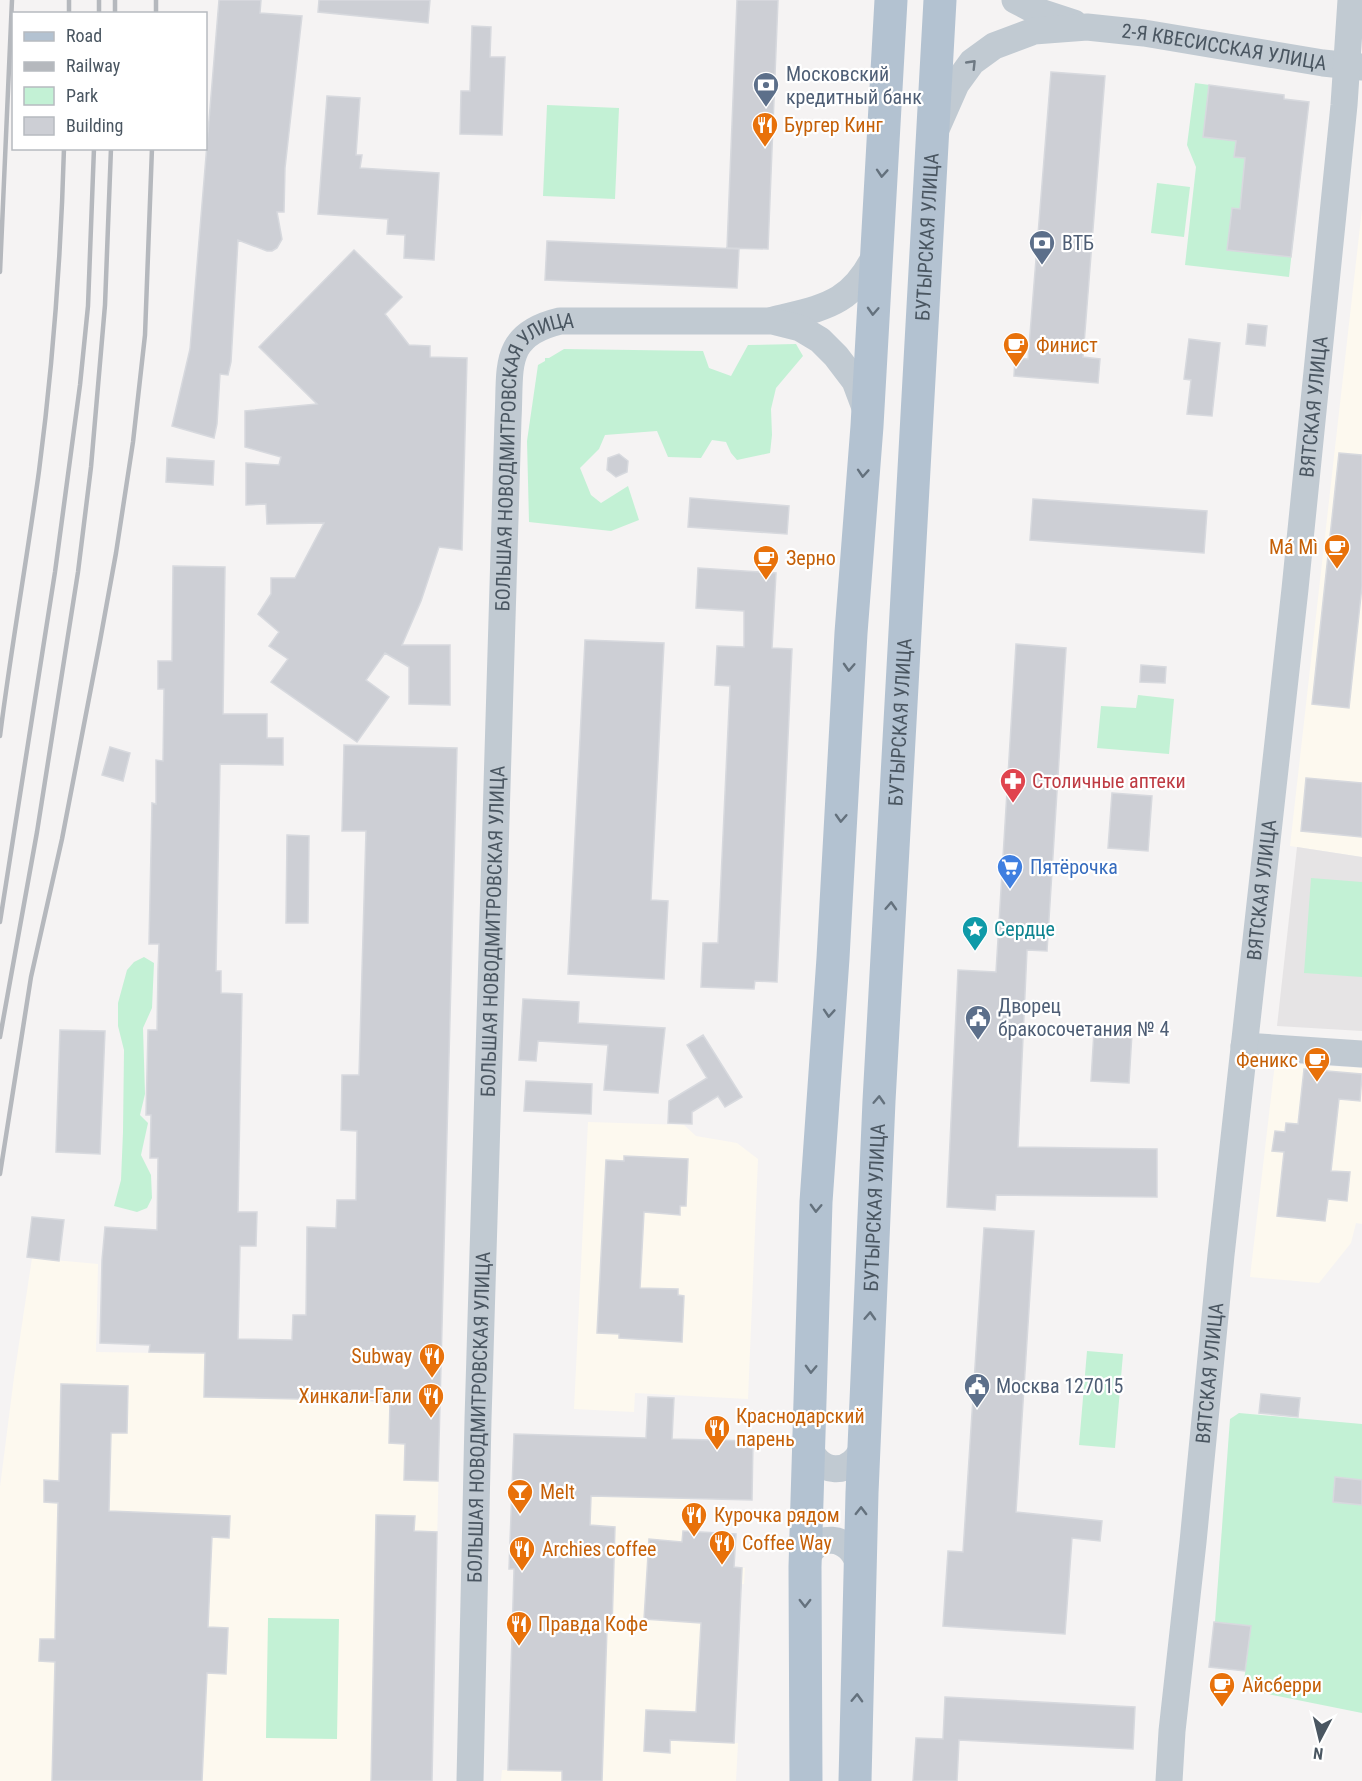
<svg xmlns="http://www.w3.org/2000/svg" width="1362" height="1781" font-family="'Roboto Condensed',sans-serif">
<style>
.commercial{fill:#fdf9ef}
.education{fill:#e6e4e5}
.green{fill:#c3f1d5}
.building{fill:#cdcfd5;stroke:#d7d9de;stroke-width:1.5}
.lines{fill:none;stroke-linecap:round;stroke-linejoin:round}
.minor{stroke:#c1cad2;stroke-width:27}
.major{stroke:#b3c2d1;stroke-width:33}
.rail{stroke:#b5b8bd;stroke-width:4.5}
.oneway{stroke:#6e7983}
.oneway2{stroke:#64717d}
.labels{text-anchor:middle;stroke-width:4.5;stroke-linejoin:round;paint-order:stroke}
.street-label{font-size:20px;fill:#4a5661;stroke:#fff}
.service-label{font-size:20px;fill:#4e5e75;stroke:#fff;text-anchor:start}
.food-label{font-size:20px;fill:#c56008;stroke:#fff;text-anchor:start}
.health-label{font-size:20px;fill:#be3a42;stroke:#fff;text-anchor:start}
.shop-label{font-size:20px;fill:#366cbe;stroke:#fff;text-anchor:start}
.culture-label{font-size:20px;fill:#0d838f;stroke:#fff;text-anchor:start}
</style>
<rect width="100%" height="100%" fill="#f5f3f3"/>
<!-- commercial -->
<path class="commercial" d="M1362 209V857L1290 846Z
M1275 1063 1362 1068V1224L1356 1223 1351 1243 1319 1283 1250 1277Z
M588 1122 684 1125 696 1136 737 1143 758 1159 748 1399 635 1393 634 1412 574 1409Z
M32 1258 98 1264 96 1352 441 1358 432 1781H0V1487L14 1377Z
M514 1434 753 1441 752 1500 690 1499 689 1531 736 1534 734 1567 745 1568 744 1584H738L734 1743H738L736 1781H501L502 1770H508L514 1570 509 1569Z"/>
<!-- education -->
<path class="education" d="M1297 847 1362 857V1031L1277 1026Z"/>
<!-- green -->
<path class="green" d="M1195 83 1284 95V99L1309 102 1289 277 1185 265 1196 167 1187 145Z
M547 105 619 108 615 199 543 196Z
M1157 183 1190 187 1184 237 1151 233Z
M796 344 803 356 776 388 771 409 772 435 770 453 737 460 731 453 726 442 712 440 701 458 668 457 657 431 605 435 599 449 580 468 591 495 601 503 628 486 639 520 611 531 529 522 527 441 538 365 545 361V358H549L564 349 703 351 709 368 731 376 748 345Z
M1138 695 1174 699 1169 754 1097 748 1101 706 1136 708Z
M1311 878 1362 882V977L1304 973Z
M144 957 154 963 152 1008 143 1028 145 1094 140 1115 148 1123 141 1155 151 1175 152 1198 147 1208 137 1212 114 1206 121 1180 123 1132 124 1050 118 1026V1003L127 970 134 962Z
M1087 1351 1123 1354 1115 1448 1079 1445Z
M1239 1413 1362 1424V1713L1243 1689 1251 1626 1215 1622 1230 1419Z
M268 1618 339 1619 337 1739 266 1738Z"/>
<!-- building -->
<path class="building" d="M219 0H261L260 13 302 16 285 168 284 212H277L282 239 277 248 272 251H267L238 240 231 362 228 375 220 374 217 424 214 438 172 426 190 349Z
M319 0H430L428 23 318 12Z
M737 0H778L768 249 727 248Z
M472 26 491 27 490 57H505L502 135 460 134 461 91H470Z
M1051 72 1105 76 1083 357 1100 359 1098 383 1014 376 1015 358 1028 359Z
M1209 85 1284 95V99L1309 102 1291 257 1227 250 1232 208 1240 209 1245 158 1234 157 1236 141 1203 137Z
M327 96 360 98 356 155H362L360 168 439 173 434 260 404 258 405 235 387 234 388 219 318 214Z
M547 241 739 249 737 288 545 280Z
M354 250 402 297 385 314 409 345 430 346V357L467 358 462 550 439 547 421 601 402 645H450V705L409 704V667L385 653 366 680 389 697 357 742 271 682 288 659 269 646 279 632 258 614 271 594V578H295L324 523 267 524 266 504 246 505V463L279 465 281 457 245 447V411L317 404 259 347Z
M1248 324 1267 326 1265 346 1246 344Z
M1189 339 1220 343 1212 416 1187 414 1191 380 1184 379Z
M1339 453 1362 455V586L1349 708 1312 704Z
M619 454 628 461 627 472 616 477 607 470 608 458Z
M167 458 214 461 213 485 166 482Z
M690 498 789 506 787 534 688 527Z
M1033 499 1207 511 1204 553 1030 540Z
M173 566 225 567 223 714H267V738H283V765L220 764 216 971H221V993L242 994 238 1212H257L256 1246H240L238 1339 292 1340 293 1315H306L307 1227 336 1228 337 1200H356L357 1131 341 1130 342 1075H359L366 831H342L344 745 457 748 438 1481 404 1480 405 1444 389 1443 390 1401 204 1397 205 1353 149 1352 150 1345 100 1343 102 1260 105 1227 157 1230 158 1158H150L151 1115H146L148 1030H157L158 970 159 944H149L152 803 156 804V760L163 761 164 689H158V661H172Z
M698 568 776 573 772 648 792 649 777 982 755 981 754 989 701 987 703 943H718L730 686 715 685 717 646 744 647V611L696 608Z
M585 640 664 643 651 900 668 901 664 979 568 974Z
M1016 644 1066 648 1047 951 1027 950 1018 1147 1157 1149V1197L996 1195 995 1210 947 1207 958 970 996 972Z
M1141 665 1166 667 1165 683 1140 682Z
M110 747 130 753 123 781 102 775Z
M1306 778 1362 783V837L1301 831Z
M1112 793 1152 796 1148 851 1108 848Z
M287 835 309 836 308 923H286Z
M523 999 579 1002 578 1023 665 1028 658 1093 604 1090 608 1045 538 1041 536 1061 519 1060Z
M60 1030 105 1031 100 1154 56 1152Z
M1094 1031 1132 1033 1129 1083 1091 1081Z
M703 1035 742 1097 725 1107 718 1096 692 1112V1124L668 1123 669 1101 707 1078 687 1045Z
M1304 1069 1362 1074 1360 1101 1339 1099 1331 1171 1350 1172 1347 1201 1328 1199 1325 1221 1277 1216 1284 1152 1272 1151 1275 1131 1285 1132 1286 1123 1298 1124Z
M526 1081 592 1084 591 1114 524 1111Z
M624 1156 688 1159 686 1206H680V1215L644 1212 640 1288 678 1289V1295L684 1296 682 1342 619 1338V1334L597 1333 606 1160 624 1161Z
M32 1217 64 1220 59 1261 27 1257Z
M984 1228 1034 1231 1016 1512 1102 1521 1100 1541 1072 1538 1065 1634 943 1626 948 1551 963 1552Z
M61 1384 128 1386 127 1433H111L109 1511 230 1516 229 1538 212 1537 208 1627 228 1628 226 1674 207 1673 202 1781H52L55 1662 39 1661 40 1639H55L58 1503 44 1502V1480L59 1481Z
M1261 1394 1300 1398 1298 1417 1259 1413Z
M648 1397 674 1398 672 1439 753 1441 752 1500 591 1496 590 1525 615 1527 612 1628H607L602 1781H562V1771L508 1770 514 1569H509L514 1434 646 1438Z
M1335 1477 1362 1480V1505L1333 1502Z
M376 1515 415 1516 414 1531 437 1532 432 1781H371Z
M683 1531 736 1534 734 1567 742 1568 734 1743 670 1740V1753L644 1751 646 1710 696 1712 701 1623 644 1619 649 1539 682 1542Z
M1214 1622 1251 1626 1245 1671 1209 1667Z
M945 1697 1135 1707 1133 1749 959 1740 957 1781H913L916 1738 943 1739Z"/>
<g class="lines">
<!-- minor -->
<g class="minor">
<path d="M1015 0 1034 10 1074 23"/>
<path id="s1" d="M937 127 956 84 972 62 994 46 1034 31 1087 27 1144 33 1323 63 1362 67"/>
<path d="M773 320C825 307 852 305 877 252"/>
<path d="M1244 1046 1362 1054"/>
<path d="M808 1440C813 1477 856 1479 864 1442"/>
<path d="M805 1567C811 1529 853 1533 860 1569"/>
<path id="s2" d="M470 1781 478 1420 508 419C511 368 501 335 560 321H772L800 328 820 340 836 356 855 381 867 413"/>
<path id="s3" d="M1169 1781 1172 1731 1193 1542 1221 1255 1295 589 1344 105 1351 0"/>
</g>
<!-- major -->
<g class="major">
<path d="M806 1781 805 1567 816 1202 833 958 851 633 867 426 891 0"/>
<path id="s4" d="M855 1781 862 1493 879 1101 940 0"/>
</g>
<!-- rail -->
<path class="rail" d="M69 14V0
M99 14V0
M115 14V0
M156 14V0
M0 272 12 0
M0 736C11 648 27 559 39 471 53 364 61 256 64 148
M0 922 55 572 80 385 88 306 94 148
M0 1037 37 832 78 572 91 467 105 305 111 148
M0 1174 31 977 62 839 100 641 116 553 133 442 145 335 152 148"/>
</g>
<!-- one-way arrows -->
<defs><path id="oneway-chevron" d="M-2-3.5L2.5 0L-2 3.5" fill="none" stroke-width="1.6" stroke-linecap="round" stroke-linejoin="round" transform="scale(1.5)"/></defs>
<use class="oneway" href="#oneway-chevron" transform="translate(972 64) rotate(-46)"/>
<g class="oneway2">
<use href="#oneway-chevron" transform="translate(882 173) rotate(94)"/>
<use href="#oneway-chevron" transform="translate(873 311) rotate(93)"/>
<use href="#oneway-chevron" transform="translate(863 473) rotate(94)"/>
<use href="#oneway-chevron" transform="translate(849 667) rotate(93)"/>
<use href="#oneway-chevron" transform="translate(841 818) rotate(93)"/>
<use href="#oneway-chevron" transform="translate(891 906) rotate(-87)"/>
<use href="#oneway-chevron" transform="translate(829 1013) rotate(94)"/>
<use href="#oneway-chevron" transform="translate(879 1100) rotate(-87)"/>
<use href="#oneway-chevron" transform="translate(816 1208) rotate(92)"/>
<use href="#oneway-chevron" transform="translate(870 1316) rotate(-87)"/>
<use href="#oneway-chevron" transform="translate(811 1369) rotate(92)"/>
<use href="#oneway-chevron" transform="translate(861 1511) rotate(-89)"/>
<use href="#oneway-chevron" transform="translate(805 1603) rotate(90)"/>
<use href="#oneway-chevron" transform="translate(857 1698) rotate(-88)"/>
</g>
<!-- icons -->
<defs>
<g id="bank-pin" transform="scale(1.35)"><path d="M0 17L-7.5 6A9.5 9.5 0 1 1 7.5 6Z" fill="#5c6f8a" stroke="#fff"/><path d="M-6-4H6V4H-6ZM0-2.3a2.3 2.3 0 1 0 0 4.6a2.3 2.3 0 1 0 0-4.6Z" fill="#fff"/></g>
<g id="restaurant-pin" transform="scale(1.35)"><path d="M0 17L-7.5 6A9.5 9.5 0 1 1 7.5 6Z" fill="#e8710a" stroke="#fff"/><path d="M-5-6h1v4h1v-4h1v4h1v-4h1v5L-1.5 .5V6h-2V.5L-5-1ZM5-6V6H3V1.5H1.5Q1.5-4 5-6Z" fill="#fff"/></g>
<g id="cafe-pin" transform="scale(1.35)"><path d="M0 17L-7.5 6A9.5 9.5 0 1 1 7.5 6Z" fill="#e8710a" stroke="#fff"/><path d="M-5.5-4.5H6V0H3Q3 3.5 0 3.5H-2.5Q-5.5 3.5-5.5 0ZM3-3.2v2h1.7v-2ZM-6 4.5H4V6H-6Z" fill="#fff"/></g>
<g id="pharmacy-pin" transform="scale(1.35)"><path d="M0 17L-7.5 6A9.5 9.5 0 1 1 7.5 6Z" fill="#e0444e" stroke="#fff"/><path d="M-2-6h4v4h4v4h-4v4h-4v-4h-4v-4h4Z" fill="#fff"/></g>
<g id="supermarket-pin" transform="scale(1.35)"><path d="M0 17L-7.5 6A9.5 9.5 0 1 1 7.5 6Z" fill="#3f7fe0" stroke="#fff"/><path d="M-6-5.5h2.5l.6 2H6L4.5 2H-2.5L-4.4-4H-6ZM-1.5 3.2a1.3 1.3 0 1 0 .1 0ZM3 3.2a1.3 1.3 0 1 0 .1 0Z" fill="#fff"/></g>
<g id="sight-pin" transform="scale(1.35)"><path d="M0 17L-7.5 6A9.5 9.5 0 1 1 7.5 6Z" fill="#0f9aa8" stroke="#fff"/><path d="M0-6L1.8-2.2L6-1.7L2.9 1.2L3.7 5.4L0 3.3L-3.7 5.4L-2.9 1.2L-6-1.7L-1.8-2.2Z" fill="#fff"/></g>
<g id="civic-pin" transform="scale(1.35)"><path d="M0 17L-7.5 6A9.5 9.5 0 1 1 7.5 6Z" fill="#5c6f8a" stroke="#fff"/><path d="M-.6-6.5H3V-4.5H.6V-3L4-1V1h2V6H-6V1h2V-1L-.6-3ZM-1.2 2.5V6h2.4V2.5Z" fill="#fff"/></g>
<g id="bar-pin" transform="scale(1.35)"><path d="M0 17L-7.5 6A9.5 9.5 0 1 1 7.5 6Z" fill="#e8710a" stroke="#fff"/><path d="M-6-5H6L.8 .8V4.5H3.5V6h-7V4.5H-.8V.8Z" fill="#fff"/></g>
</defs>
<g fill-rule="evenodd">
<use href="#bank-pin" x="766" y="85"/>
<use href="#restaurant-pin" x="765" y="125"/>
<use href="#bank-pin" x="1042" y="243"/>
<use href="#cafe-pin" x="1016" y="345"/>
<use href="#cafe-pin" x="1337" y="547"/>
<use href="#cafe-pin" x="766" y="558"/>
<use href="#pharmacy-pin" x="1013" y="781"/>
<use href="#supermarket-pin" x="1010" y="867"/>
<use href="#sight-pin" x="975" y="929"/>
<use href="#civic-pin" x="978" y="1018"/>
<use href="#cafe-pin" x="1317" y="1060"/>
<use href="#restaurant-pin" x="432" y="1356"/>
<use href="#civic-pin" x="977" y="1386"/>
<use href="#restaurant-pin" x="431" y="1396"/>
<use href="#restaurant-pin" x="717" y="1428"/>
<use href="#bar-pin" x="520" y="1492"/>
<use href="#restaurant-pin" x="694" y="1515"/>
<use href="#restaurant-pin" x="722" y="1543"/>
<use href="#restaurant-pin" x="522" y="1549"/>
<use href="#restaurant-pin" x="519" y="1624"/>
<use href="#cafe-pin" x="1222" y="1685"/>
</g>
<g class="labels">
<!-- street labels -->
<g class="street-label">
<text dy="7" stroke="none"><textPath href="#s1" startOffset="336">2-Я КВЕСИССКАЯ УЛИЦА</textPath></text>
<text dy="7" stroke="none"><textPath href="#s4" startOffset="1546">БУТЫРСКАЯ УЛИЦА</textPath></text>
<text dy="7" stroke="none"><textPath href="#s3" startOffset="1382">ВЯТСКАЯ УЛИЦА</textPath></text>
<text dy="7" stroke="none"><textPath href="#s2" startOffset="1336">БОЛЬШАЯ НОВОДМИТРОВСКАЯ УЛИЦА</textPath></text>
<text dy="7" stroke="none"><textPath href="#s4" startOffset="1060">БУТЫРСКАЯ УЛИЦА</textPath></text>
<text dy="7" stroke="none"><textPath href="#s3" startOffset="896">ВЯТСКАЯ УЛИЦА</textPath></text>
<text dy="7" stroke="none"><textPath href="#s2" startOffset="850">БОЛЬШАЯ НОВОДМИТРОВСКАЯ УЛИЦА</textPath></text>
<text dy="7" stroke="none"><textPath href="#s4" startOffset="574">БУТЫРСКАЯ УЛИЦА</textPath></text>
<text dy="7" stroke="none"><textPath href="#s3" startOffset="410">ВЯТСКАЯ УЛИЦА</textPath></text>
<text dy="7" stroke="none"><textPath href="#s2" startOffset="364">БОЛЬШАЯ НОВОДМИТРОВСКАЯ УЛИЦА</textPath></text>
</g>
<!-- service labels -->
<g class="service-label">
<text x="786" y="81">Московский<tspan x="786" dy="23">кредитный банк</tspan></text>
<text x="1062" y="250">ВТБ</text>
<text x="998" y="1013">Дворец<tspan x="998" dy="23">бракосочетания № 4</tspan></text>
<text x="996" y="1393">Москва 127015</text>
</g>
<!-- food labels -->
<g class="food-label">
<text x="784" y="132">Бургер Кинг</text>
<text x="1036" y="352">Финист</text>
<text x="1318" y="554" text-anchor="end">Má Mì</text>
<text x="786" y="565">Зерно</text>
<text x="1298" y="1067" text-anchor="end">Феникс</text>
<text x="412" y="1363" text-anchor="end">Subway</text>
<text x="412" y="1403" text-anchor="end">Хинкали-Гали</text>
<text x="736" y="1423">Краснодарский<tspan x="736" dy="23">парень</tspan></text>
<text x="540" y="1499">Melt</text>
<text x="714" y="1522">Курочка рядом</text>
<text x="742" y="1550">Coffee Way</text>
<text x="542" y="1556">Archies coffee</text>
<text x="538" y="1631">Правда Кофе</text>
<text x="1242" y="1692">Айсберри</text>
</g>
<!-- health labels -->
<g class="health-label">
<text x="1032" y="788">Столичные аптеки</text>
</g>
<!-- shop labels -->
<g class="shop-label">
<text x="1030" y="874">Пятёрочка</text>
</g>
<!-- culture labels -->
<g class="culture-label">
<text x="994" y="936">Сердце</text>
</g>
</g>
<!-- legend -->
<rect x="12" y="12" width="195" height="138" fill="#ffffff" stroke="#b7bbc0" stroke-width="1.5"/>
<rect x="24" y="32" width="30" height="9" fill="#b3c2d1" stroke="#b7bbc0" stroke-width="1.5"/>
<text x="66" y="42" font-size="18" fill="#4a5661">Road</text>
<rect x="24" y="62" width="30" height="9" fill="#b5b8bd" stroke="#b7bbc0" stroke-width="1.5"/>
<text x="66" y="72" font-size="18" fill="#4a5661">Railway</text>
<rect x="24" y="87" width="30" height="18" fill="#c3f1d5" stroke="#b7bbc0" stroke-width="1.5"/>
<text x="66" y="102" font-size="18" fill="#4a5661">Park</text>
<rect x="24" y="117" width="30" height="18" fill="#cdcfd5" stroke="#b7bbc0" stroke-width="1.5"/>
<text x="66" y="132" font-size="18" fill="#4a5661">Building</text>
<!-- north arrow -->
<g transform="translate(1320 1739) rotate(187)" stroke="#ffffff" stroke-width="4.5" paint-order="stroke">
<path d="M0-4.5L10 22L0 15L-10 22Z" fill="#4a5661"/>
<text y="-9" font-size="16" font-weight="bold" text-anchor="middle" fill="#4a5661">N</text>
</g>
</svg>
